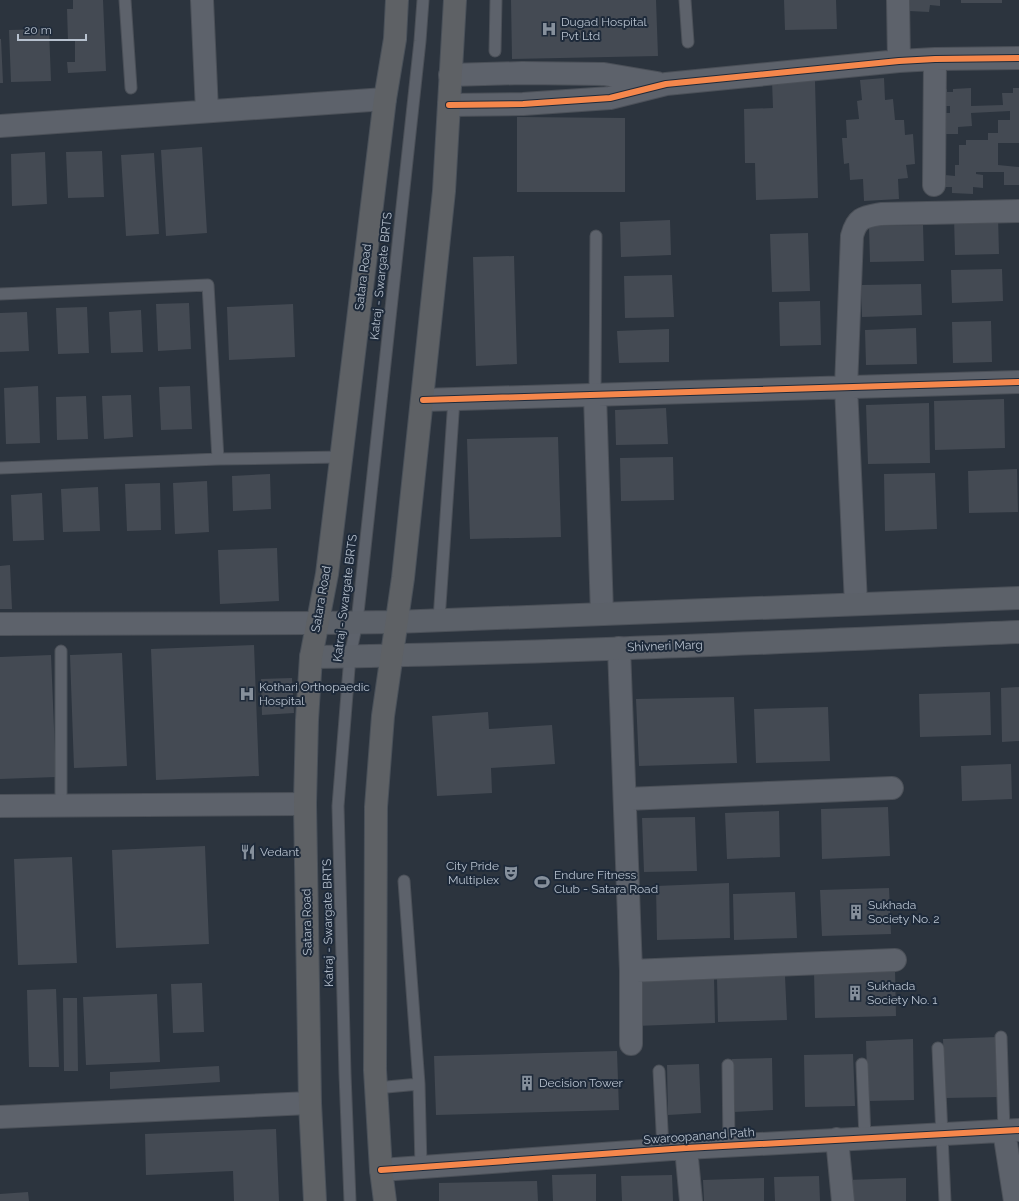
<svg xmlns="http://www.w3.org/2000/svg" width="1019" height="1201" font-family="Raleway,sans-serif">
<style>
.building{fill:#444a53}
.lines{fill:none;stroke-linecap:round;stroke-linejoin:round}
.lane-casing{stroke:#4b5058;stroke-width:13}
.street-casing{stroke:#4b5058;stroke-width:24}
.secondary-casing{stroke:#4b5058;stroke-width:24}
.highway-casing{stroke:#495059;stroke-width:24}
.lane{stroke:#5d626b;stroke-width:11}
.street{stroke:#5d626b;stroke-width:22}
.secondary{stroke:#5c6169;stroke-width:22}
.highway{stroke:#5e6165;stroke-width:22}
.cycleway-casing{stroke:#1e2a3a;stroke-width:8}
.cycleway{stroke:#f5874c;stroke-width:6}
.labels{text-anchor:middle;stroke-width:4;stroke-linejoin:round;paint-order:stroke}
.poi-label{font-size:12px;fill:#b7c1ce;stroke:#1e2a3a;text-anchor:start}
.street-label{font-size:12px;fill:#b7c1ce;stroke:#1e2a3a}
</style>
<rect width="100%" height="100%" fill="#2c343e"/>
<!-- building -->
<path class="building" d="M73 0H103L106 71 68 73 67 62H75V41H68L67 9H73Z
M511 0H656L658 56 512 59Z
M784 0H836L837 29 785 30Z
M901 0H940V6L930 5 929 12 909 11Z
M961 0H1002V3H961Z
M49 29 51 81 11 82 9 30Z
M0 39H1L3 83H0Z
M884 78 885 100 893 99 895 120H904L905 135 913 134 915 164 906 165 908 178 898 179 899 199 864 201 863 179 850 180 849 163 844 164 842 138H847L846 120 859 119 857 101 862 100 860 80Z
M772 81H815L818 198 756 200 755 163H745L744 109 773 108Z
M971 88V106L1003 105 1002 93H1013V88H1019V143H998V165L1019 167V185H1004V172H976V174L983 175V188L973 187V194L952 193V187H944L945 175 955 176V165H959V145H966V140H988V133H998V120H1010V111L971 113 972 126 958 127V134H943V113H950V106H943L942 89H947V92H953V89Z
M517 117 625 118V192H517Z
M202 147 207 233 166 236 161 150Z
M102 151 104 197 68 198 66 152Z
M45 152 47 204 12 206 11 154Z
M154 153 159 234 126 236 121 155Z
M998 216 999 254 955 255 954 217Z
M670 220 671 255 621 257 620 222Z
M923 225 924 261 870 262 869 226Z
M808 233 810 291 772 292 770 234Z
M514 256 517 364 476 366 473 257Z
M1002 269 1003 301 952 303 951 270Z
M672 275 674 317 625 318 624 276Z
M921 284 922 315 862 317 861 285Z
M820 301 821 345 780 346 779 302Z
M189 303 191 349 158 351 156 304Z
M293 304 295 357 229 360 227 307Z
M87 307 89 353 58 354 56 308Z
M141 310 143 352 111 353 109 312Z
M27 312 29 351 0 352V313Z
M991 321 992 362 953 363 952 322Z
M916 328 917 364 866 365 865 330Z
M669 329V362L619 363 617 331Z
M38 386 40 443 6 444 4 388Z
M190 386 192 429 161 430 159 387Z
M131 395 133 437 104 439 102 396Z
M86 396 88 439 57 440 56 397Z
M1004 399 1005 448 935 450 934 401Z
M929 403 930 463 868 464 866 405Z
M666 408 668 444 616 445 615 410Z
M558 437 561 537 470 539 467 439Z
M673 457 674 500 621 501 620 458Z
M1017 469 1018 512 969 513 968 471Z
M935 473 937 529 885 531 884 474Z
M270 474 271 509 233 511 232 476Z
M207 481 209 532 175 534 173 483Z
M160 483 161 530 127 531 125 484Z
M98 487 100 531 63 532 61 489Z
M42 493 44 540 13 541 11 495Z
M277 548 279 601 220 604 218 550Z
M10 565 12 609H0V566Z
M254 645 259 776 156 780 151 649Z
M122 653 127 766 74 768 70 655Z
M51 655 56 777 0 779V657Z
M292 678 294 713 262 715 261 679Z
M1019 687V741L1002 742 1001 688Z
M990 692 991 735 920 737 919 694Z
M734 697 737 763 639 766 636 699Z
M828 707 830 761 756 763 754 709Z
M488 712 489 729 552 725 555 764 491 768 492 793 437 796 432 716Z
M1011 764 1012 799 962 801 961 766Z
M888 807 890 856 822 859 821 809Z
M779 811 780 857 727 859 725 813Z
M695 817 697 871 644 872 642 818Z
M205 846 209 944 116 948 112 850Z
M72 857 77 963 18 965 14 859Z
M729 883 730 938 657 940 656 886Z
M889 888 891 934 822 936 820 890Z
M795 892 797 938 734 940 733 894Z
M895 969 896 1016 815 1018 814 971Z
M785 976 787 1020 718 1022 717 978Z
M714 977 715 1023 636 1026 635 980Z
M202 983 204 1032 173 1033 171 984Z
M56 989 59 1067H29L27 990Z
M157 994 160 1062 86 1065 83 997Z
M63 998H77L78 1071H64Z
M998 1037 1000 1097 945 1098 943 1039Z
M913 1039 914 1100 868 1101 866 1041Z
M617 1051 619 1110 436 1115 434 1056Z
M853 1054 855 1106 805 1107 804 1055Z
M772 1058 773 1110 734 1112 732 1059Z
M699 1064 701 1113 668 1115 667 1065Z
M219 1066 220 1082 110 1089V1072Z
M276 1129 279 1201H234L233 1171 146 1175 145 1134Z
M596 1174V1201H553L552 1175Z
M672 1175 673 1201H622L621 1176Z
M819 1176 820 1201H775L774 1177Z
M764 1178V1201H704L703 1180Z
M906 1178V1201H846V1180Z
M537 1181 538 1201H439V1183Z
M28 1192 29 1201H0V1194Z"/>
<g class="lines">
<!-- lane casing -->
<g class="lane-casing">
<path id="lane" d="M125 0 131 88
M685 0 688 42
M495 51 496 0
M0 294 208 285 218 459
M595 395 596 236
M0 468 218 459 341 457
M439 620 454 399
M61 651V805
M404 881 419 1084 421 1167
M1001 1037 1004 1131
M938 1048 945 1201
M862 1064 865 1138
M728 1065 729 1145
M659 1071 663 1149
M376 1088 419 1084
M350 1201 345 1074 338 806 350 656 357 622 420 41 423 0"/>
</g>
<!-- street casing -->
<g class="street-casing">
<path id="street" d="M202 0 207 111
M898 0 899 61
M450 75 522 73 604 74 657 83
M449 105 523 104 610 98 666 84 899 61 935 59 1019 58
M0 126 385 99
M934 185 935 59
M595 395 602 614
M423 400 1019 382
M856 604 846 387 852 236C857 217 864 217 881 214L1019 211
M0 624 317 623
M619 648 631 971V1044
M626 799 892 788
M0 806 305 804
M631 971 895 960
M0 1117 310 1103
M1004 1131 1015 1201
M837 1139 843 1201
M686 1148 691 1201
M381 1170 686 1148 1019 1130"/>
</g>
<!-- secondary casing -->
<g class="secondary-casing">
<path id="secondary" d="M317 623 395 622 1019 598
M311 657C547 653 783 642 1019 632"/>
</g>
<!-- highway casing -->
<g class="highway-casing">
<path id="highway" d="M315 1201 310 1103 305 804 307 720 311 657 327 574 385 99 395 39 397 0
M385 1201 381 1170 375 1070 376 807 383 716 403 578 444 191 455 0"/>
</g>
<!-- lane -->
<use href="#lane" class="lane"/>
<!-- street -->
<use href="#street" class="street"/>
<!-- secondary -->
<use href="#secondary" class="secondary"/>
<!-- highway -->
<use href="#highway" class="highway"/>
<!-- cycleway casing -->
<g class="cycleway-casing">
<path id="cycleway" d="M449 105 523 104 610 98 666 84 899 61 935 59 1019 58
M423 400 1019 382
M381 1170 686 1148 1019 1130"/>
</g>
<!-- cycleway -->
<use href="#cycleway" class="cycleway"/>
</g>
<!-- icons -->
<defs>
<g id="hospital-bare" transform="scale(1.2)"><path d="M-5-5h3v3.5h4V-5h3V5h-3V1.5h-4V5h-3Z" fill="#86909c" stroke="#1e2a3a" stroke-width="2.5" paint-order="stroke"/></g>
<g id="restaurant-bare" transform="scale(1.2)"><path d="M-5-6h1v4h1v-4h1v4h1v-4h1v5L-1.5 .5V6h-2V.5L-5-1ZM5-6V6H3V1.5H1.5Q1.5-4 5-6Z" fill="#86909c" stroke="#1e2a3a" stroke-width="2.5" paint-order="stroke"/></g>
<g id="theatre-bare" transform="scale(1.2)"><path d="M-5-5.5Q0-4 5-5.5V0Q5 5 0 6Q-5 5-5 0ZM-3.3-2.5H-1v1.5H-3.3ZM1-2.5H3.3v1.5H1ZM-2.8 1Q0 5.5 2.8 1Z" fill="#86909c" stroke="#1e2a3a" stroke-width="2.5" paint-order="stroke"/></g>
<g id="stadium-bare" transform="scale(1.2)"><path d="M0-5a6.5 5 0 1 0 0 10a6.5 5 0 1 0 0-10ZM-3.5-1.8h7v3.6h-7Z" fill="#86909c" stroke="#1e2a3a" stroke-width="2.5" paint-order="stroke"/></g>
<g id="building-bare" transform="scale(1.2)"><path d="M-4-6H4V6H1V3H-1V6H-4ZM-2.5-4.3h1.7v1.8h-1.7ZM.8-4.3h1.7v1.8H.8ZM-2.5-1h1.7V.8h-1.7ZM.8-1h1.7V.8H.8Z" fill="#86909c" stroke="#1e2a3a" stroke-width="2.5" paint-order="stroke"/></g>
</defs>
<g fill-rule="evenodd">
<use href="#hospital-bare" x="549" y="29"/>
<use href="#hospital-bare" x="247" y="694"/>
<use href="#restaurant-bare" x="248" y="852"/>
<use href="#theatre-bare" x="511" y="873"/>
<use href="#stadium-bare" x="542" y="882"/>
<use href="#building-bare" x="856" y="912"/>
<use href="#building-bare" x="855" y="993"/>
<use href="#building-bare" x="527" y="1083"/>
</g>
<g class="labels">
<!-- poi labels -->
<g class="poi-label">
<text x="561" y="26">Dugad Hospital<tspan x="561" dy="14">Pvt Ltd</tspan></text>
<text x="259" y="691">Kothari Orthopaedic<tspan x="259" dy="14">Hospital</tspan></text>
<text x="260" y="856">Vedant</text>
<text x="499" y="870" text-anchor="end">City Pride<tspan x="499" dy="14">Multiplex</tspan></text>
<text x="554" y="879">Endure Fitness<tspan x="554" dy="14">Club - Satara Road</tspan></text>
<text x="868" y="909">Sukhada<tspan x="868" dy="14">Society No. 2</tspan></text>
<text x="867" y="990">Sukhada<tspan x="867" dy="14">Society No. 1</tspan></text>
<text x="539" y="1087">Decision Tower</text>
</g>
<!-- street labels -->
<g class="street-label">
<text transform="translate(381 276) rotate(-84)" y="4">Katraj - Swargate BRTS</text>
<text transform="translate(363 277) rotate(-83)" y="4">Satara Road</text>
<text transform="translate(345 598) rotate(-83)" y="4">Katraj - Swargate BRTS</text>
<text transform="translate(321 599) rotate(-80)" y="4">Satara Road</text>
<text transform="translate(665 646) rotate(-2)" y="4">Shivneri Marg</text>
<text transform="translate(307 922) rotate(-91)" y="4">Satara Road</text>
<text transform="translate(328 923) rotate(-91)" y="4">Katraj - Swargate BRTS</text>
<text transform="translate(699 1136) rotate(-4)" y="4">Swaroopanand Path</text>
</g>
</g>
<!-- scale -->
<path d="M18 34v6h68v-6" fill="none" stroke="#b7c1ce" stroke-width="2"/>
<text x="24" y="34" font-size="12" fill="#b7c1ce" stroke="#1e2a3a" stroke-width="3" paint-order="stroke">20 m</text>
</svg>
